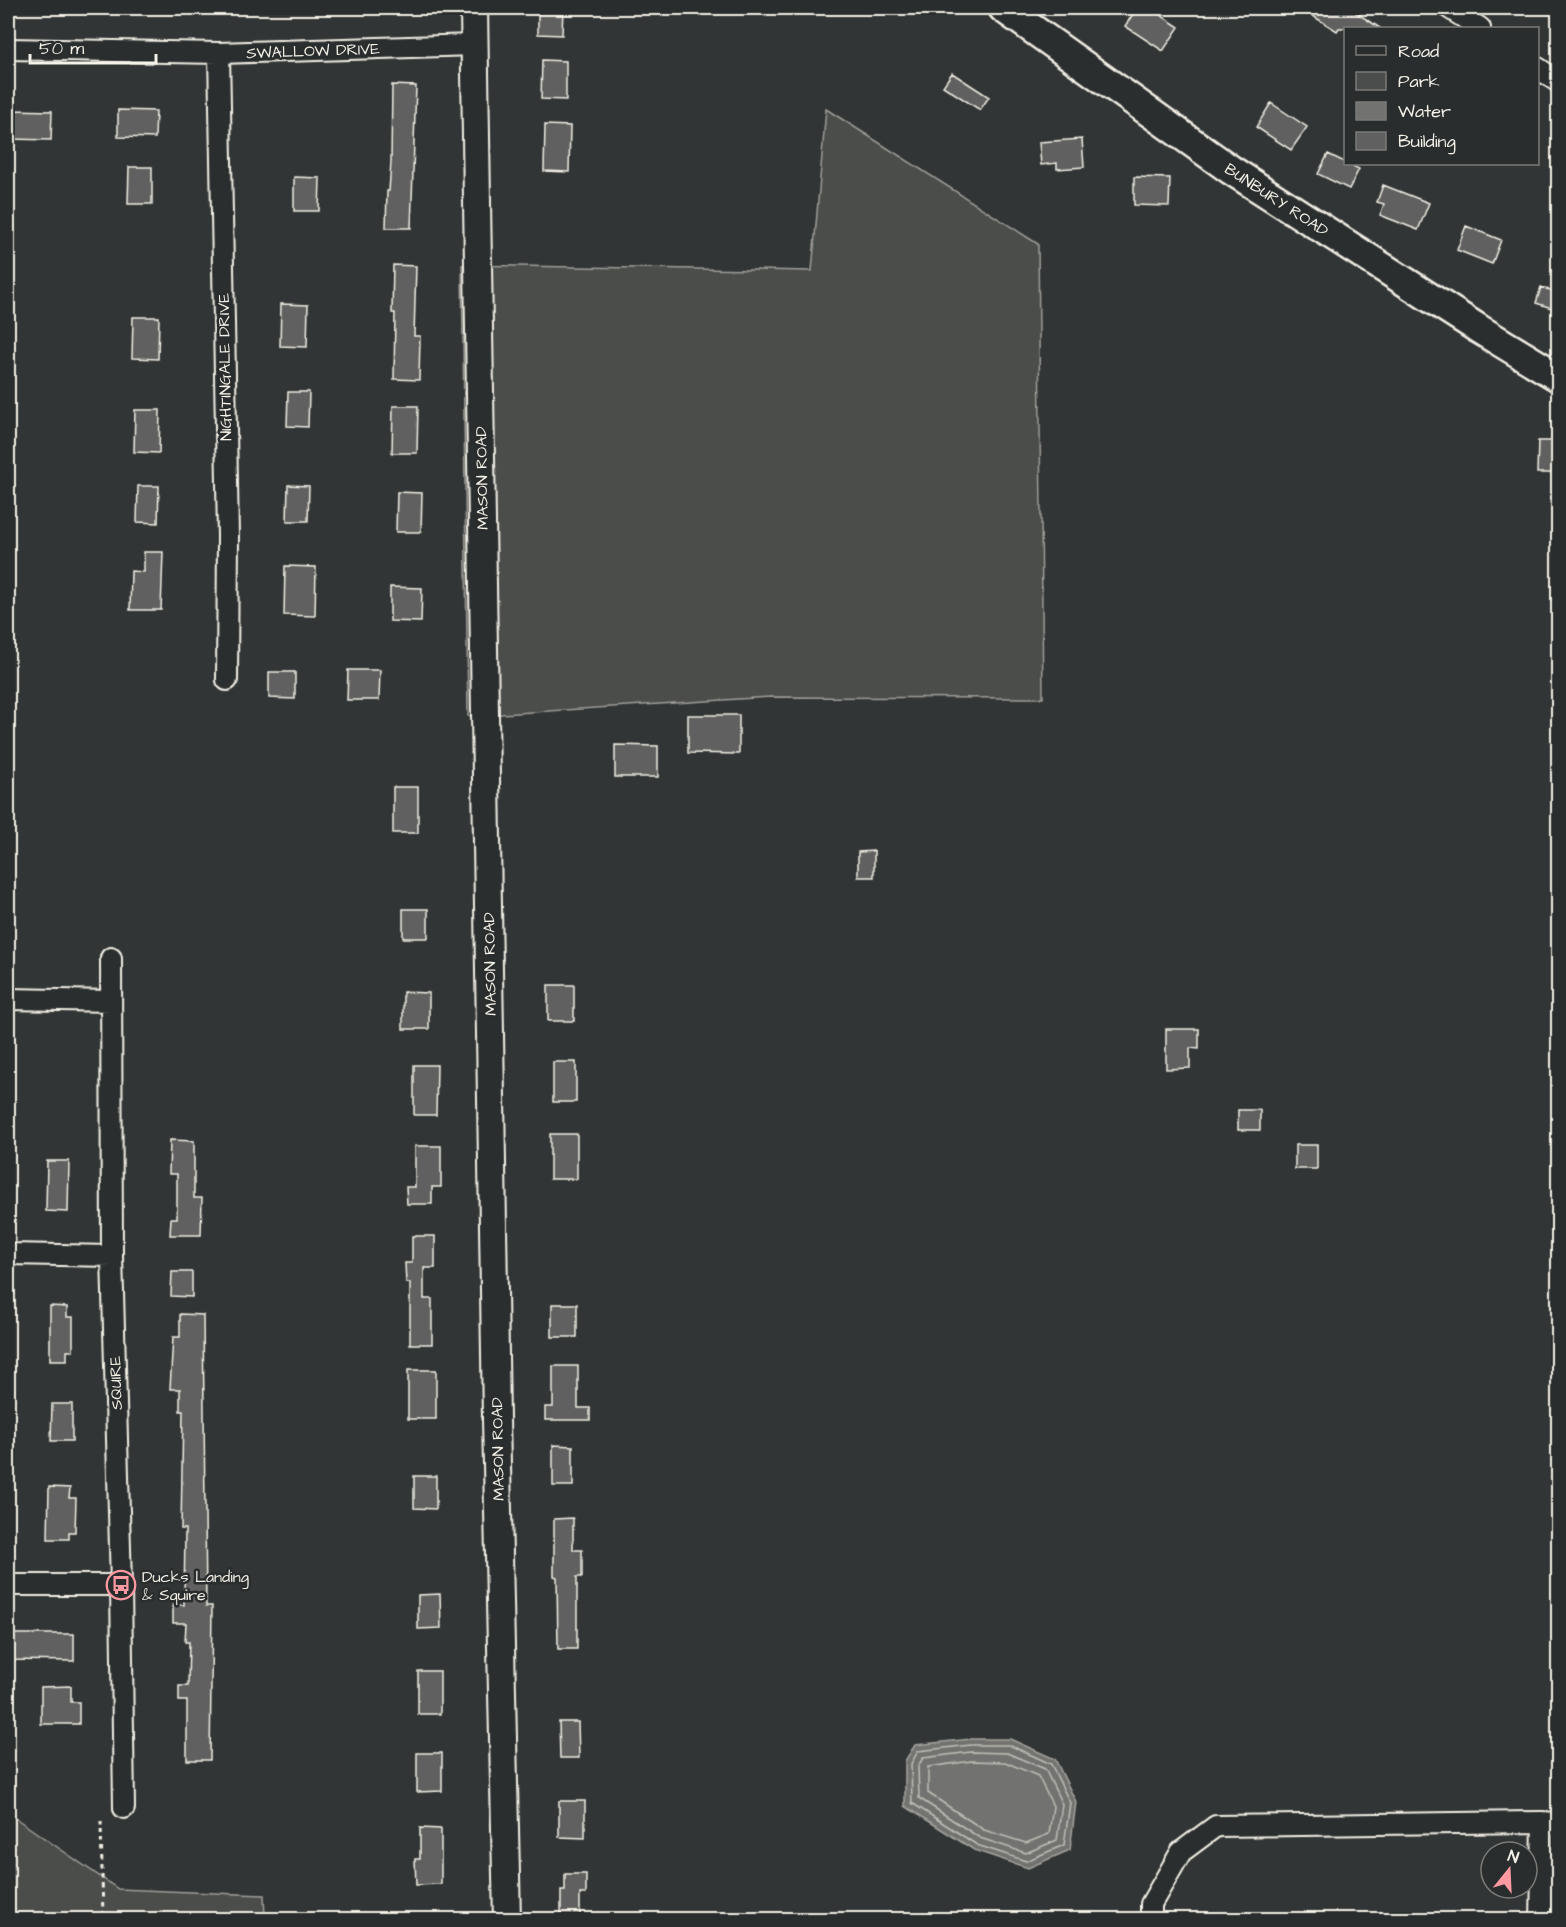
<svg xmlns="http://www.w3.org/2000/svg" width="1566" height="1927" font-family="'Architects Daughter',sans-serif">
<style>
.green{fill:#4b4d4c;stroke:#a09f9a;stroke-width:1.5}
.water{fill:#727370;stroke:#a6a5a0;stroke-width:1.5}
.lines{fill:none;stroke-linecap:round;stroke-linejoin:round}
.shore{stroke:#c0bfb8;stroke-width:1.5}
.building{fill:#5f605f;stroke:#f4f1e8;stroke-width:1.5}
.minor-casing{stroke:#f4f1e8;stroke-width:24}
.tertiary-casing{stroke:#f4f1e8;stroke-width:30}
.secondary-casing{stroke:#f4f1e8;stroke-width:33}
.path{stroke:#f4f1e8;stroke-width:3;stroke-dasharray:4.5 4.5;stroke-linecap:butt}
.minor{stroke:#2a2d2e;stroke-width:20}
.tertiary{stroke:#2a2d2e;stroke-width:26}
.secondary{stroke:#2a2d2e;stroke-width:28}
.labels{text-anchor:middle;stroke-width:5;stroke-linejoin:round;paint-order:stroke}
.street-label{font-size:16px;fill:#f4f1e8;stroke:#2a2d2e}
.poi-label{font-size:16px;fill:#f4f1e8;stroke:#2a2d2e;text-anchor:start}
</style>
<rect width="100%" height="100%" fill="#323535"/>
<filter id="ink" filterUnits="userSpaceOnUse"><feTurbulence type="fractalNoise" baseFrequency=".0167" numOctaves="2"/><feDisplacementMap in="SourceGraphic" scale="12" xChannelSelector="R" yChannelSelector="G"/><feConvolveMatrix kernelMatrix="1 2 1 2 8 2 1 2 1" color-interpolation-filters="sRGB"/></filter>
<g filter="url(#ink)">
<!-- green -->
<path class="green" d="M826 109 1038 244 1043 698 770 697 468 716 462 265 812 271Z
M8 1813 118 1889 264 1895 265 1919H8Z"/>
<!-- water -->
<path class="water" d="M971 1739H1010L1055 1759 1076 1802 1070 1850 1028 1868 974 1850 905 1806V1761L915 1745Z"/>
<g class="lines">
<!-- shore -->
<path class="shore" d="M971 1745H1009L1051 1764 1070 1803 1064 1845 1026 1861 977 1845 912 1803 911 1764 918 1751Z
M971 1752 1007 1753 1045 1769 1062 1804 1057 1840 1026 1853 980 1838 919 1798 918 1766 923 1758Z
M972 1761 1005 1762 1038 1776 1053 1806 1049 1834 1026 1843 984 1830 928 1793V1767Z"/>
</g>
<!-- building -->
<path class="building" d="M538 8H563L562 35 538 34Z
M1137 8H1150L1179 27 1163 51 1125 26Z
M1300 8H1349L1380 28H1339L1337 31Z
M542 60 566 61V100L541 99Z
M952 73 989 97 980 110 943 86Z
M392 85 416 86 411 228H386L387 191H389L391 162Z
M1271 103 1307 127 1291 150 1256 127Z
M10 110 52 111 51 140 10 139Z
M118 110 156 111 155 138 118 137Z
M545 125 570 126 569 172 544 171Z
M1082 139 1084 167 1057 169V163L1041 165 1039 142Z
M1328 154 1359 169 1349 189 1318 174Z
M129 167H152V204H128Z
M294 177 320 178 319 211H294Z
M1134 177 1170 178 1169 206 1134 205Z
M1383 185 1429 203 1418 230 1380 215 1384 204 1377 202Z
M1466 226 1501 240 1492 264 1457 250Z
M393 265 416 266 414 336H420L419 380 394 379 395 313H392Z
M1541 287 1558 293V310L1536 303Z
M281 304 308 305 307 347 280 346Z
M133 317H159L158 359 132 358Z
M288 392H309L308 427 287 426Z
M393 406H418L417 453H392Z
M135 410H160L159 453 134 452Z
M1538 441H1558V473H1537Z
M288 485 309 486 308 521H287Z
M138 486H159L158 523 137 522Z
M397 492 422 493 421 532H396Z
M144 552H163L161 610H130L131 571 144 572Z
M285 566 316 567 315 616 284 615Z
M390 587 422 588 421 622 390 621Z
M348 670H380L379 700H347Z
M269 672H295V699L269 698Z
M688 715H739V754L688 753Z
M615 745 658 746V777H615Z
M393 787H418V833H393Z
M874 851V877H858V852Z
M403 909H428V938H403Z
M548 985H574V1021H548Z
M403 992 429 993V1029H403Z
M1166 1029H1199V1049L1190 1048V1068L1166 1069Z
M553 1062H576V1102H553Z
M414 1065H437L436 1115H414Z
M1238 1110H1260V1130H1238Z
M550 1134H577V1179H550Z
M170 1140 194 1141V1198H202L201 1235H170L171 1218H177V1174H169Z
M1295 1145H1317V1169H1295Z
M415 1146H441V1187H432V1204H407L406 1187H415Z
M47 1161H69L68 1212 46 1211Z
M412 1236H435V1268H424V1299H432V1344H410V1283H406L405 1263H412Z
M172 1272H192V1297L171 1296Z
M552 1304H577V1337H552Z
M50 1306 67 1307V1317H73V1351H67V1360H50Z
M180 1314 203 1315 206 1606H212L210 1760H187V1701H179V1686H188L189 1642H185L186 1623H173V1605H184L185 1529H181L183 1411H180V1389H170L173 1337H180Z
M553 1366H578V1408H590V1420H545V1407H553Z
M408 1370H436V1419H408Z
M52 1404H72V1441H51Z
M553 1445 573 1446V1486H553Z
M414 1476H436V1509L414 1508Z
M49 1487 70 1488 69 1498H76L75 1532H69V1539H48Z
M573 1518V1550H582V1577H577V1649H558L557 1577 554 1576V1519Z
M440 1594 441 1628 418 1629V1595Z
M8 1634H74V1661L8 1660Z
M418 1671H440V1714H418Z
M71 1686V1702H79V1724H41V1687Z
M559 1722H578L579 1758H560Z
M417 1753H442V1791L417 1792Z
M559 1801H585V1838L559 1837Z
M420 1828 441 1829V1884L416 1885 415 1859H420Z
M565 1874H586V1894H580V1920H561V1891H565Z"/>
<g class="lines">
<!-- minor casing -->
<g class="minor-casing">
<path id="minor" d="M1449 8 1480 28
M8 49 219 53 474 45
M219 53 228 536 227 680
M1538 68 1558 82
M111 958 112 1256 121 1585 124 1808
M8 999 111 1001
M8 1254 112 1256
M8 1585H121
M1151 1920V1904L1181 1852 1216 1826 1543 1822 1558 1825
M1541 1920 1543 1822"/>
</g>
<!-- tertiary casing -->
<g class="tertiary-casing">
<path id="tertiary" d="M474 8 496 1419 507 1920"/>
</g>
<!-- secondary casing -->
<g class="secondary-casing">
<path id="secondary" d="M1003 8 1231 170 1479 329 1558 377"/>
</g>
<!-- path -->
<path class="path" d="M101 1821 103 1920"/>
<!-- minor -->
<use href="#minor" class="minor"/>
<!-- tertiary -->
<use href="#tertiary" class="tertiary"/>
<!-- secondary -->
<use href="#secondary" class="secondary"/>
</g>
</g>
<!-- icons -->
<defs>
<g id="bus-ring" transform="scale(1.5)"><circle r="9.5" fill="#2a2d2e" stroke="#ff9aa2" stroke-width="1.5"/><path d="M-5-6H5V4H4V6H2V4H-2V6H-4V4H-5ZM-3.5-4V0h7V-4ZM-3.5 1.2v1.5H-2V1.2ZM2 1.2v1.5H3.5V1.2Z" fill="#ff9aa2"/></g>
</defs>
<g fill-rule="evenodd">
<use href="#bus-ring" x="121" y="1585"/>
</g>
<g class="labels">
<!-- street labels -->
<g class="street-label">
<text transform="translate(313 50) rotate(-2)" y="6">SWALLOW DRIVE</text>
<text transform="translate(1277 199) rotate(33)" y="6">BUNBURY ROAD</text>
<text transform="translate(224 367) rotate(-91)" y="6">NIGHTINGALE DRIVE</text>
<text transform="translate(481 478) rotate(-91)" y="6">MASON ROAD</text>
<text transform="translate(489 964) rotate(-91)" y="6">MASON ROAD</text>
<text transform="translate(115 1383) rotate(-92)" y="6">SQUIRE</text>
<text transform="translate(497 1449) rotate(-91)" y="6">MASON ROAD</text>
</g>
<!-- poi labels -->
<g class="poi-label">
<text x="142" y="1582">Ducks Landing<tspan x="142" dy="18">&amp; Squire</tspan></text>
</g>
</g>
<!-- margin -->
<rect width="1566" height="1927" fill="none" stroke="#2a2d2e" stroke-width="30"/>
<rect x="15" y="15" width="1536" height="1897" fill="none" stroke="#f4f1e8" stroke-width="2" filter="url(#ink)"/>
<!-- legend -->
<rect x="1344" y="27" width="195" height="138" fill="#2a2d2e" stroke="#7b7b78" stroke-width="1.5"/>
<rect x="1356" y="46" width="30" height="9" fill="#2a2d2e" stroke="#7b7b78" stroke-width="1.5"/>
<text x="1398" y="57" font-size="18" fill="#f4f1e8">Road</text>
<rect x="1356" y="72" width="30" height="18" fill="#4b4d4c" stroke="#7b7b78" stroke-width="1.5"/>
<text x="1398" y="87" font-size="18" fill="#f4f1e8">Park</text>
<rect x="1356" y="102" width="30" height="18" fill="#727370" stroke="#7b7b78" stroke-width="1.5"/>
<text x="1398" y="117" font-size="18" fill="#f4f1e8">Water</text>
<rect x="1356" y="132" width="30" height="18" fill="#5f605f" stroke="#7b7b78" stroke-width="1.5"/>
<text x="1398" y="147" font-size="18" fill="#f4f1e8">Building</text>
<!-- north arrow -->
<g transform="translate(1509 1870) rotate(18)"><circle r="28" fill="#2a2d2e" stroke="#7b7b78" stroke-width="1.5"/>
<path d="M0-4.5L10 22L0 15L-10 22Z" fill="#ff9aa2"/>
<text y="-9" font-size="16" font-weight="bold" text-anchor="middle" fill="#f4f1e8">N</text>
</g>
<!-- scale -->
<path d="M30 54v9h126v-9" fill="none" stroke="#f4f1e8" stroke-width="3"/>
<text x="39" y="54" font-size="18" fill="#f4f1e8" stroke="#2a2d2e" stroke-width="4.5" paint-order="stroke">50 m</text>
</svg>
